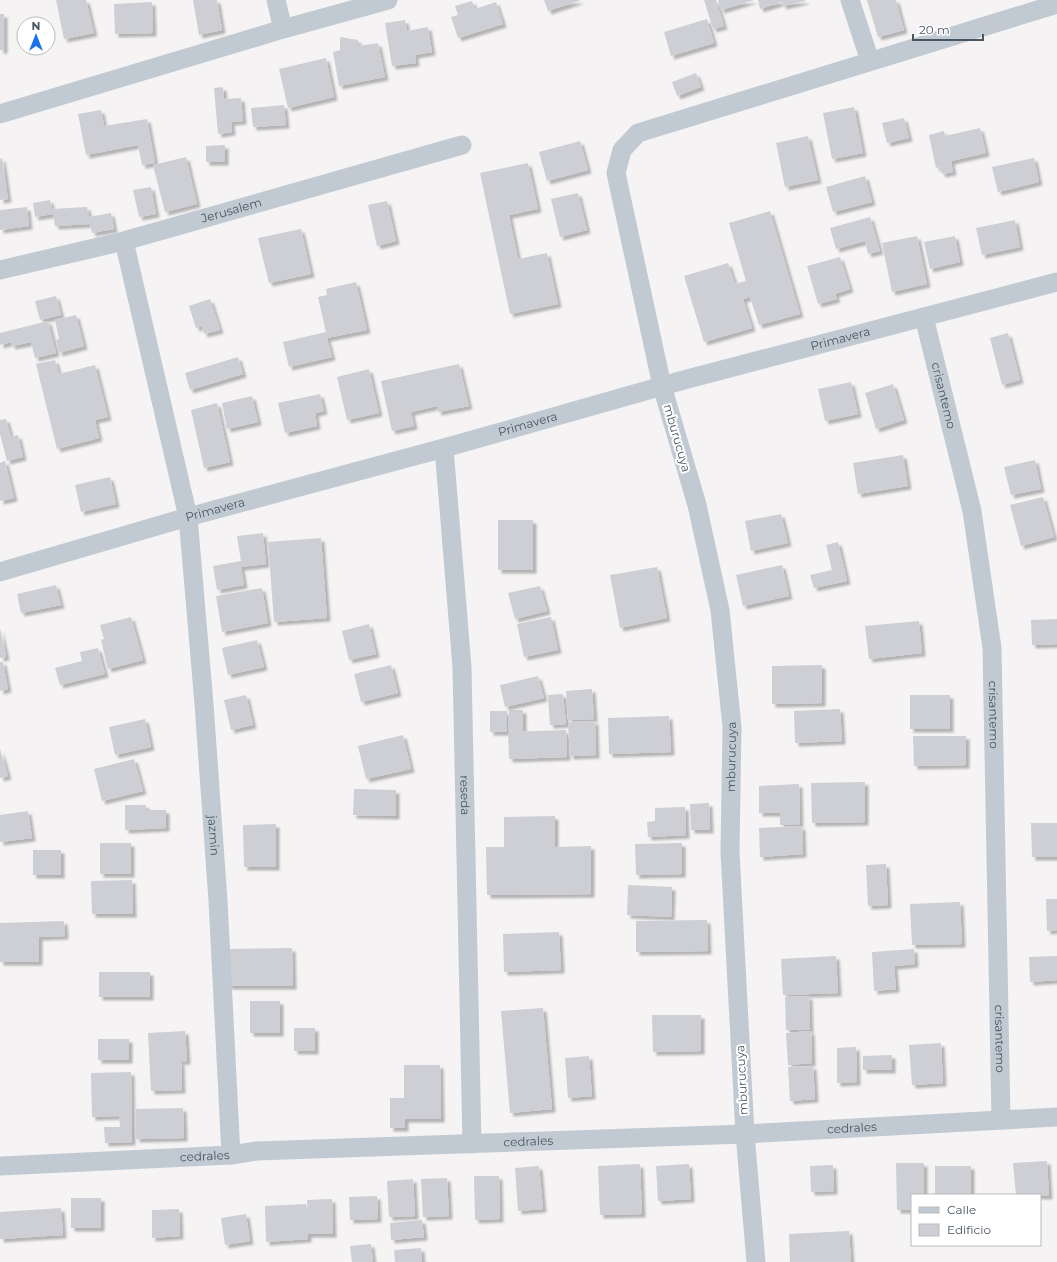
<svg xmlns="http://www.w3.org/2000/svg" width="1057" height="1262" font-family="Montserrat,sans-serif">
<style>
.building{fill:#cdcfd5;filter:url(#shadow)}
.lines{fill:none;stroke-linecap:round;stroke-linejoin:round}
.street{stroke:#c1cad2;stroke-width:19}
.labels{text-anchor:middle;stroke-width:4;stroke-linejoin:round;paint-order:stroke}
.street-label{font-size:12px;fill:#4a5661;stroke:#fff}
</style>
<defs>
<filter id="shadow"><feDropShadow dx="3.5" dy="3.5" stdDeviation="1" flood-color="#0004"/></filter>
</defs>
<rect width="100%" height="100%" fill="#f5f3f3"/>
<!-- building -->
<path class="building" d="M56 0H86L94 33 64 39Z
M193 0H217L222 30 199 35Z
M544 0H581L548 11Z
M704 0H716L724 26 713 29Z
M718 0H754L721 10Z
M758 0H805V1L783 6 782 2 760 9Z
M867 0H896L904 30 878 37Z
M472 1 475 9 496 2 503 24 458 38 451 17 458 15 455 6Z
M152 2 153 33 115 34 114 4Z
M0 14H4V50H0Z
M707 19 714 43 671 56 664 32Z
M405 20 407 31 428 27 432 52 415 55 416 63 392 66 385 23Z
M340 37 358 40V46L378 43 385 77 339 86 333 52 340 50Z
M326 58 334 97 288 108 279 69Z
M696 73 701 87 677 96 672 82Z
M223 87 224 99 241 98 243 121 231 122 232 132 218 134 214 88Z
M284 105 286 125 253 127 251 108Z
M854 107 863 153 832 159 823 113Z
M101 110 104 126 147 119 155 163 142 165 138 145 86 155 78 114Z
M904 118 909 138 887 143 882 123Z
M980 128 986 153 951 161 953 172 942 174 940 167 936 168 929 135 944 131 945 136Z
M808 136 818 180 785 187 776 143Z
M580 141 588 170 547 181 539 152Z
M225 145V162H206V146Z
M186 157 197 204 165 212 153 165Z
M2 158 8 199 0 200V159Z
M1034 158 1039 182 998 192 992 167Z
M528 163 538 209 509 215 518 259 547 253 558 304 510 314 480 173Z
M865 176 872 202 833 212 826 187Z
M151 187 156 214 139 217 133 190Z
M578 193 587 230 560 237 551 199Z
M50 200 52 209 87 207 89 217 111 213 114 229 92 233 90 224 55 226 53 214 35 217 33 203Z
M387 201 396 241 377 246 368 205Z
M27 207 29 226 0 230V210Z
M770 211 800 314 759 325 750 297 743 299 752 328 704 342 684 276 728 263 735 284 746 281 729 223Z
M870 217 880 251 868 254 865 241 836 249 830 228Z
M1015 220 1020 247 982 255 976 228Z
M301 229 311 274 269 283 258 238Z
M917 236 927 284 892 292 882 243Z
M955 236 960 262 930 269 924 242Z
M840 257 850 289 835 294 837 299 818 304 807 266Z
M356 282 367 330 327 338 332 357 289 367 283 342 326 332 318 297 327 295 326 289Z
M56 296 61 315 40 320 35 301Z
M210 299 220 330 204 334 202 326 196 328 189 306Z
M76 315 84 346 59 353 56 340 59 339 55 320Z
M48 321 56 353 35 358 31 342 12 346 11 342 0 345V333Z
M1008 333 1020 380 1002 385 990 338Z
M238 357 243 374 190 390 185 373Z
M55 360 59 374 95 365 108 417 95 420 99 438 57 449 36 364Z
M459 364 469 406 438 412 437 406 411 412 414 426 392 431 381 381Z
M369 369 379 413 347 420 337 377Z
M851 382 858 414 825 421 818 389Z
M893 384 904 420 876 429 865 393Z
M320 394 324 411 315 413 317 426 285 433 278 403Z
M252 396 258 422 227 429 222 403Z
M217 403 230 462 204 468 191 410Z
M6 419 11 437 18 435 23 457 7 461 0 434V420Z
M903 455 908 486 858 494 853 463Z
M1035 460 1041 489 1011 495 1004 467Z
M5 461 14 498 0 501V463Z
M110 477 116 504 81 512 75 485Z
M1043 497 1054 537 1021 546 1010 505Z
M781 514 788 543 751 551 745 521Z
M498 520H533V570H498Z
M263 533 266 564 241 567 244 585 217 590 213 566 241 561 237 536Z
M321 538 327 618 274 622 268 542Z
M838 542 847 581 814 588 810 575 832 570 826 545Z
M782 565 789 596 743 606 736 575Z
M657 567 667 618 620 628 610 575Z
M56 585 61 605 21 613 17 594Z
M540 586 547 611 515 619 508 593Z
M262 588 268 623 222 632 216 596Z
M131 617 143 660 108 669 101 640 104 639 100 625Z
M551 617 558 650 524 657 517 624Z
M1057 619V644L1032 645 1031 620Z
M919 621 922 653 869 659 865 626Z
M369 624 376 654 349 660 342 631Z
M0 628 6 657 0 658Z
M257 640 264 667 228 675 222 648Z
M98 648 105 674 60 685 55 668 82 661 80 652Z
M0 662H3L8 689 0 691Z
M391 665 398 693 361 702 354 674Z
M822 665V703L772 704V666Z
M538 676 544 698 505 707 500 685Z
M592 689 594 719 568 720 566 691Z
M563 694 566 724 550 725 548 695Z
M246 695 253 725 231 730 224 700Z
M910 695H950V729H910Z
M840 709 842 741 795 743 794 711Z
M509 710H523V731L508 730Z
M490 711H507V732H490Z
M669 716 671 752 609 754 608 718Z
M145 719 151 747 115 755 109 727Z
M595 721 596 755 570 756 568 722Z
M566 730 567 757 509 759 508 732Z
M403 735 411 769 366 779 358 746Z
M913 736H966V765L914 766Z
M0 749 8 776 0 778Z
M134 759 143 791 102 801 94 769Z
M865 782V822L812 823 811 783Z
M799 784 800 824 780 825V813H759V786Z
M354 789 396 790V816L353 815Z
M709 803 710 830H691L690 804Z
M125 805H146V810H166V828L125 830Z
M685 807 686 835 648 837 647 822 655 821V808Z
M28 811 32 838 0 842V815Z
M555 816V847L591 846V894L487 895 486 847H504V817Z
M1031 823H1057V857H1032Z
M276 824V867H244L243 825Z
M802 826 803 854 760 857 759 828Z
M100 843H131V874H100Z
M682 843V874L636 875 635 844Z
M33 850H61V875H33Z
M886 864 888 905 868 906 866 865Z
M132 880 133 914H92L91 881Z
M628 885 672 887 671 917 627 915Z
M1046 899H1057V930L1047 931Z
M960 902 962 944 912 945 910 904Z
M707 920 708 951 636 952V921Z
M64 921 65 936 39 937V962H0V923Z
M559 932 561 970 504 972 503 934Z
M292 948 293 986H228L227 949Z
M914 949 915 964 894 966 896 989 874 991 872 952Z
M836 956 838 993 783 995 781 959Z
M1057 956V980L1030 982 1029 957Z
M99 972H150V997H99Z
M809 996 810 1030H786L785 997Z
M250 1001H280V1033H250Z
M543 1008 552 1109 510 1113 501 1011Z
M652 1015H701V1051L653 1052Z
M294 1028H315V1051H294Z
M185 1031 187 1061 169 1062H181L182 1090 151 1091 148 1033Z
M811 1031 812 1063 788 1065 786 1033Z
M98 1039H129V1060H98Z
M941 1043 943 1083 912 1085 909 1045Z
M856 1047 857 1082 837 1083V1048Z
M892 1055V1070H863V1056Z
M589 1056 592 1096 568 1098 565 1058Z
M404 1065H440L441 1119H405V1128H390V1098H404Z
M813 1066 815 1099 790 1101 788 1067Z
M131 1072 132 1142 105 1143 104 1127H120L119 1116 92 1117 91 1073Z
M183 1108 184 1138 136 1139V1109Z
M1047 1161 1049 1196 1016 1195 1013 1163Z
M896 1163H924V1195H912V1210H897Z
M640 1164 642 1214 600 1215 598 1166Z
M689 1164 691 1199 658 1201 656 1166Z
M833 1165 834 1191 811 1192 810 1166Z
M539 1166 543 1209 518 1211 515 1168Z
M935 1166H971V1195H935Z
M474 1176H499L500 1219 475 1220Z
M447 1178 449 1216 423 1217 421 1179Z
M413 1179 415 1216 389 1217 387 1181Z
M377 1196 378 1219 350 1220 349 1197Z
M71 1198H101V1228H71Z
M332 1199 333 1234H308V1239L266 1242 265 1206 306 1204 308 1217 307 1200Z
M61 1208 63 1235 0 1239V1212Z
M179 1209 180 1236 152 1238V1210Z
M246 1214 250 1241 225 1245 221 1218Z
M422 1220 424 1237 391 1240 390 1223Z
M849 1231 851 1262H790L789 1234Z
M371 1244 373 1262H352L350 1246Z
M421 1248 422 1262H395L394 1250Z"/>
<g class="lines">
<!-- street -->
<g class="street">
<path d="M276 0 283 29"/>
<path d="M850 0 870 61"/>
<path d="M0 114 283 29 388 0"/>
<path id="s1" d="M124 241 188 517 204 704 218 901 231 1155"/>
<path id="s2" d="M0 270 124 241 462 145"/>
<path id="s3" d="M924 317 972 511 992 648 1001 1120"/>
<path id="s4" d="M444 448 462 667 472 1144"/>
<path id="s5" d="M0 572 188 517 444 448 680 381 1057 282"/>
<path id="s6" d="M0 1166 231 1155 257 1151 745 1134 1057 1117"/>
<path id="s7" d="M756 1262 745 1134 730 852 732 727 720 610 697 505 662 386 616 173 622 150 638 133 1057 4"/>
</g>
</g>
<g class="labels">
<!-- street labels -->
<g class="street-label">
<text dy="4" stroke="none"><textPath href="#s2" startOffset="239">Jerusalem</textPath></text>
<text dy="4" stroke="none"><textPath href="#s5" startOffset="872">Primavera</textPath></text>
<text dy="4" stroke="none"><textPath href="#s3" startOffset="81">crisantemo</textPath></text>
<text dy="4" stroke="none"><textPath href="#s5" startOffset="548">Primavera</textPath></text>
<text transform="translate(677 438) rotate(74)" y="4">mburucuya</text>
<text dy="4" stroke="none"><textPath href="#s5" startOffset="224">Primavera</textPath></text>
<text dy="4" stroke="none"><textPath href="#s3" startOffset="405">crisantemo</textPath></text>
<text dy="4" stroke="none"><textPath href="#s7" startOffset="506">mburucuya</textPath></text>
<text dy="4" stroke="none"><textPath href="#s4" startOffset="348">reseda</textPath></text>
<text dy="4" stroke="none"><textPath href="#s1" startOffset="603">jazmin</textPath></text>
<text dy="4" stroke="none"><textPath href="#s3" startOffset="729">crisantemo</textPath></text>
<text transform="translate(742 1080) rotate(-93)" y="4">mburucuya</text>
<text dy="4" stroke="none"><textPath href="#s6" startOffset="853">cedrales</textPath></text>
<text dy="4" stroke="none"><textPath href="#s6" startOffset="529">cedrales</textPath></text>
<text dy="4" stroke="none"><textPath href="#s6" startOffset="205">cedrales</textPath></text>
</g>
</g>
<!-- legend -->
<rect x="911" y="1194" width="130" height="52" fill="#ffffff" stroke="#b7bbc0"/>
<rect x="919" y="1207" width="20" height="6" fill="#c1cad2" stroke="#b7bbc0"/>
<text x="947" y="1214" font-size="12" fill="#4a5661">Calle</text>
<rect x="919" y="1224" width="20" height="12" fill="#cdcfd5" stroke="#b7bbc0"/>
<text x="947" y="1234" font-size="12" fill="#4a5661">Edificio</text>
<!-- north arrow -->
<g transform="translate(36 36)"><circle r="19" fill="#ffffff" stroke="#b7bbc0"/>
<path d="M0-3L7 15L0 10L-7 15Z" fill="#1a73e8"/>
<text y="-6" font-size="11" font-weight="bold" text-anchor="middle" fill="#4a5661">N</text>
</g>
<!-- scale -->
<path d="M913 34v6h70v-6" fill="none" stroke="#4a5661" stroke-width="2"/>
<text x="919" y="34" font-size="12" fill="#4a5661" stroke="#ffffff" stroke-width="3" paint-order="stroke">20 m</text>
</svg>
